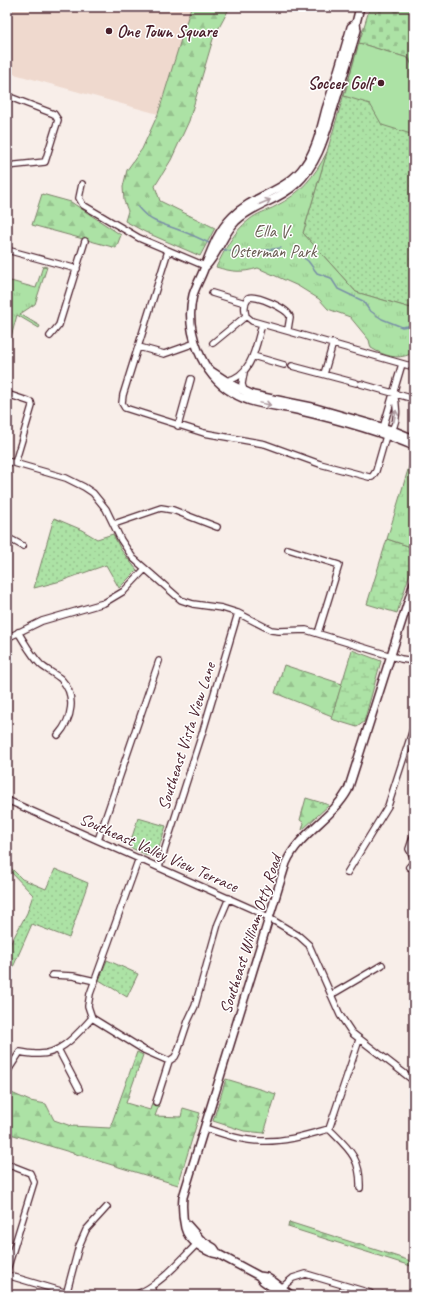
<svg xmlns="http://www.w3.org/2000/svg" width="421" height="1302" font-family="Caveat,sans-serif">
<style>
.built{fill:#efd9ce}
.grass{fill:url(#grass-dots);stroke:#7b8068}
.forest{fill:url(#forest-firs);stroke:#7b8068}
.wetland{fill:url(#wetland-marsh);stroke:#7b8068}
.cemetery{fill:url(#cemetery-stones);stroke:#7b8068}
.park{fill:url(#park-tufts);stroke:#7b8068}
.pitch{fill:#ace2a5;stroke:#7b8068}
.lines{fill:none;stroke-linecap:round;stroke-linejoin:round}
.stream{stroke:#798fa7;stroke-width:1.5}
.minor-casing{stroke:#4a1f2b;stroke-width:8}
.tertiary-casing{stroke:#4a1f2b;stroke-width:10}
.minor{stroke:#fff;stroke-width:5.5}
.tertiary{stroke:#fff;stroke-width:7}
.oneway{stroke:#ae9aa0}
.poi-dot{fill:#4a1f2b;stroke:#fff;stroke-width:1.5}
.labels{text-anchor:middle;stroke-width:3;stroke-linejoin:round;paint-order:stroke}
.poi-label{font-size:17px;font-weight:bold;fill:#4a1f2b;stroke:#fff;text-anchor:start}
.park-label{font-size:17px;fill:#675a50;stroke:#fff}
.street-label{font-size:17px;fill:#4a1f2b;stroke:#fff}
</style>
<defs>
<pattern id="grass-dots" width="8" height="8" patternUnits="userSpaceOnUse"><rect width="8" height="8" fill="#ace2a5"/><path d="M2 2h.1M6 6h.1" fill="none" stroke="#96c18e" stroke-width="1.8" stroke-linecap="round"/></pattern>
<pattern id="forest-firs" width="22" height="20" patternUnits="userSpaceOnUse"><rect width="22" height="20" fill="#ace2a5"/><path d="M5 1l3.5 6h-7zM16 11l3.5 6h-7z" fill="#96c18e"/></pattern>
<pattern id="wetland-marsh" width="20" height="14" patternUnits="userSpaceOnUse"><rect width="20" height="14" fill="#ace2a5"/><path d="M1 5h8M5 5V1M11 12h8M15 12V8" fill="none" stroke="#96c18e"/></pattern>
<pattern id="cemetery-stones" width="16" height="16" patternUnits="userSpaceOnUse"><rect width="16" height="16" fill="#ace2a5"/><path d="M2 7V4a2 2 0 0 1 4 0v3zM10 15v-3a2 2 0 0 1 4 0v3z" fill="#96c18e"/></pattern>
<pattern id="park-tufts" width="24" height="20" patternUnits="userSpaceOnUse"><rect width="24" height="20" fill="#ace2a5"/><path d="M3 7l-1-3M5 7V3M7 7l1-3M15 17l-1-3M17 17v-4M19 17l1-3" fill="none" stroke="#96c18e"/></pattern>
</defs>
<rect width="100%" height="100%" fill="#f8eee9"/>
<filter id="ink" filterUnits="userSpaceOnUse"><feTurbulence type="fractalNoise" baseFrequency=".025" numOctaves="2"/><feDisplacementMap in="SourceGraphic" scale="8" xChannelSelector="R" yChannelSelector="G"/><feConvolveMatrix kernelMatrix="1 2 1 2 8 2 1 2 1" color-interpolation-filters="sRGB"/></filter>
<g filter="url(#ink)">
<!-- built -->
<path class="built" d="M7 7 13 9 14 7H191L158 114 7 72Z"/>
<!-- grass -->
<path class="grass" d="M359 43 414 69V309L356 292 303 233Z
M54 518 80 529 97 539 113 534 121 550 137 570 119 588 106 565 61 581 34 588Z
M138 818 166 826 156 856 152 857 129 847Z
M7 864 22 879 46 889 55 869 88 883 69 938 32 924 7 981V950L27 913 33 895 7 868Z
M107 960 138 974 127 997 99 980Z"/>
<!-- forest -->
<path class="forest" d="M191 7H230L213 39 189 121 171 160 155 186 160 201 215 228 200 256 145 232 125 221 128 211 124 201 123 187 127 170 142 149 158 114Z
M42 194 71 202 121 235 116 248 32 225Z
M284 665 342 684 332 716 275 693Z
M306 798 329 805 302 830 304 823 300 820Z
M137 1052 143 1055 126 1103 150 1110 152 1103 159 1105 155 1116 181 1117 183 1108 200 1113 178 1185 7 1133V1091L30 1101 46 1104 54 1120 71 1126 110 1128Z
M226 1079 276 1094 264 1133 244 1131 213 1121Z
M289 1222 414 1262V1267L288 1227Z"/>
<!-- wetland -->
<path class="wetland" d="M387 539 414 548V561L397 613 367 604Z
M352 650 381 661 364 722 357 727 331 719Z"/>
<!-- cemetery -->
<path class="cemetery" d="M370 7H414V69L408 58 359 43Z"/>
<!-- park -->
<path class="park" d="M327 152 303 233 356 292 414 309V348L411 354C396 360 385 356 371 348L369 340 350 317 328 309 319 299 298 286 258 268C242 273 232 272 216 267 225 250 233 232 249 220 257 213 267 211 276 206 300 194 315 176 327 152Z
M43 266 47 267 35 304 20 314 40 326 39 328 17 315 7 352V280L36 288Z
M414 450V548L387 539Z"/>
<!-- pitch -->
<path class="pitch" d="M359 43 408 58 414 69V135L382 125 370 104 344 96Z"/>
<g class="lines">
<!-- stream -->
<path class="stream" d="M137 206C152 224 159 222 179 230 190 234 201 239 211 244
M220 248C238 256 263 250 281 248
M294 251 308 261 317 273 331 278 338 289 363 301 369 310 382 319 402 327 414 325"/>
<!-- minor casing -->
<g class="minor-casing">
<path id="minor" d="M7 96 54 114 58 120 45 162 7 166
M82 184 79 198 83 205 139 238 205 266
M7 250 77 269
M168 251 123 395 122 403 125 408 204 433 265 444 320 464 369 477H372L376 471 386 436
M212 293 245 303
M288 329 290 317C289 309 255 294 248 298 244 303 244 309 246 316L252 321 414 367
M50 336 59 325 85 241
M213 343 246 316
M139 347 164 354 195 343
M253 356 284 365
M292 366 356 383
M244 373 242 384 244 391
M324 374 333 343
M226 381C252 377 256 345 262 324
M361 384 414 399
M7 394 31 402 32 406 15 463
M178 426 191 379
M385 431 383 428 402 364
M389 433C399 424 397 405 394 394
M7 461 66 478 84 487 93 493 106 509 121 540 133 558 181 600 193 604 222 608 238 613 271 630 279 631 306 630 401 659 414 661
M114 524 161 508 173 510 217 527
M7 540H12L23 546
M288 549 339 565 318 633
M18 632C25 643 31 655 41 665 47 670 55 674 61 679 77 696 72 719 58 735
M7 638 42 621 104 603 124 591 144 570
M7 800 261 913 299 936 309 945 340 1015 352 1033 414 1081
M414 834 409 849 414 858
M98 840 159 661
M139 858 90 994 88 1006 92 1018 144 1050 169 1061
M159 867 203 731 238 613
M409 867 414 862
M347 873 388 806 414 726
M52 975 73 976 95 981
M331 995 382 965
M58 1049 79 1089
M169 1061 175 1057 178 1051 188 1021 195 1006 218 924 229 898
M7 1072 20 1052C25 1053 30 1054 36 1054 60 1056 77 1034 92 1018
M156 1102 169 1061
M205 1128C223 1134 242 1141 262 1141 285 1142 307 1135 329 1129L359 1040
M329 1129C349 1149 361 1158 360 1188
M7 1164 30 1173 34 1182 7 1270
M7 1275 74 1295
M151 1288 155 1295
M66 1295 79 1246 86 1230 107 1207
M135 1295C162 1284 178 1262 199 1242
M273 1295 293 1278 306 1274 370 1293"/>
</g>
<!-- tertiary casing -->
<g class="tertiary-casing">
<path id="tertiary" d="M356 23 351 27C343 55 335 82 326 109 321 128 317 148 305 165 287 192 254 194 232 217 218 231 212 248 205 266 202 276 196 285 193 295 184 330 202 375 233 393 252 405 275 405 297 410 336 419 377 430 414 446
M206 266C219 252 223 234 236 221 254 204 278 201 296 184 320 162 326 131 336 100 343 77 350 53 357 30L356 23 360 7
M211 371 234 386 253 395 312 407 392 430 414 439
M185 1222 201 1240 214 1248 218 1254
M259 1276 263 1281 283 1295
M291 1295 274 1282 266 1277 259 1276 218 1254C207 1253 188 1241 185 1228 183 1219 182 1207 183 1197L286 863C299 833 332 819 348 790L414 583"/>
</g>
<!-- minor -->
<use href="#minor" class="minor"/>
<!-- tertiary -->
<use href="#tertiary" class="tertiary"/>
</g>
<!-- one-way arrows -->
<defs><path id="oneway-shaft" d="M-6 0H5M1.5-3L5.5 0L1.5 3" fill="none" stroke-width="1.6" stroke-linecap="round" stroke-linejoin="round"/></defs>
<g class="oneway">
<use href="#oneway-shaft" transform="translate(265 202) rotate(-23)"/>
<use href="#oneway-shaft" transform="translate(265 404) rotate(12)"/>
<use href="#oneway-shaft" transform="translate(395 416) rotate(-79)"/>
</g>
</g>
<!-- markers -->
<g class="poi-dot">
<circle cx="109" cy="31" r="4"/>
<circle cx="381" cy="83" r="4"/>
</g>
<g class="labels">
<!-- poi labels -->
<g class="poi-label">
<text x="117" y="37">One Town Square</text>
<text x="373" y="89" text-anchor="end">Soccer Golf</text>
</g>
<!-- park labels -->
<g class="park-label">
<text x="273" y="237">Ella V.<tspan x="273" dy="20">Osterman Park</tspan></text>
</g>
<!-- street labels -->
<g class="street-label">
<text transform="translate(186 736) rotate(-72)" y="6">Southeast Vista View Lane</text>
<text transform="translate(159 852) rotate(24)" y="6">Southeast Valley View Terrace</text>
<text transform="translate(250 934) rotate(-72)" y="6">Southeast William Otty Road</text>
</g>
</g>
<!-- margin -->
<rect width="421" height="1302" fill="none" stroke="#fff" stroke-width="24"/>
<rect x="12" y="12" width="397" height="1278" fill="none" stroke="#4a1f2b" stroke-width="1.5" filter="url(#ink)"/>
</svg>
